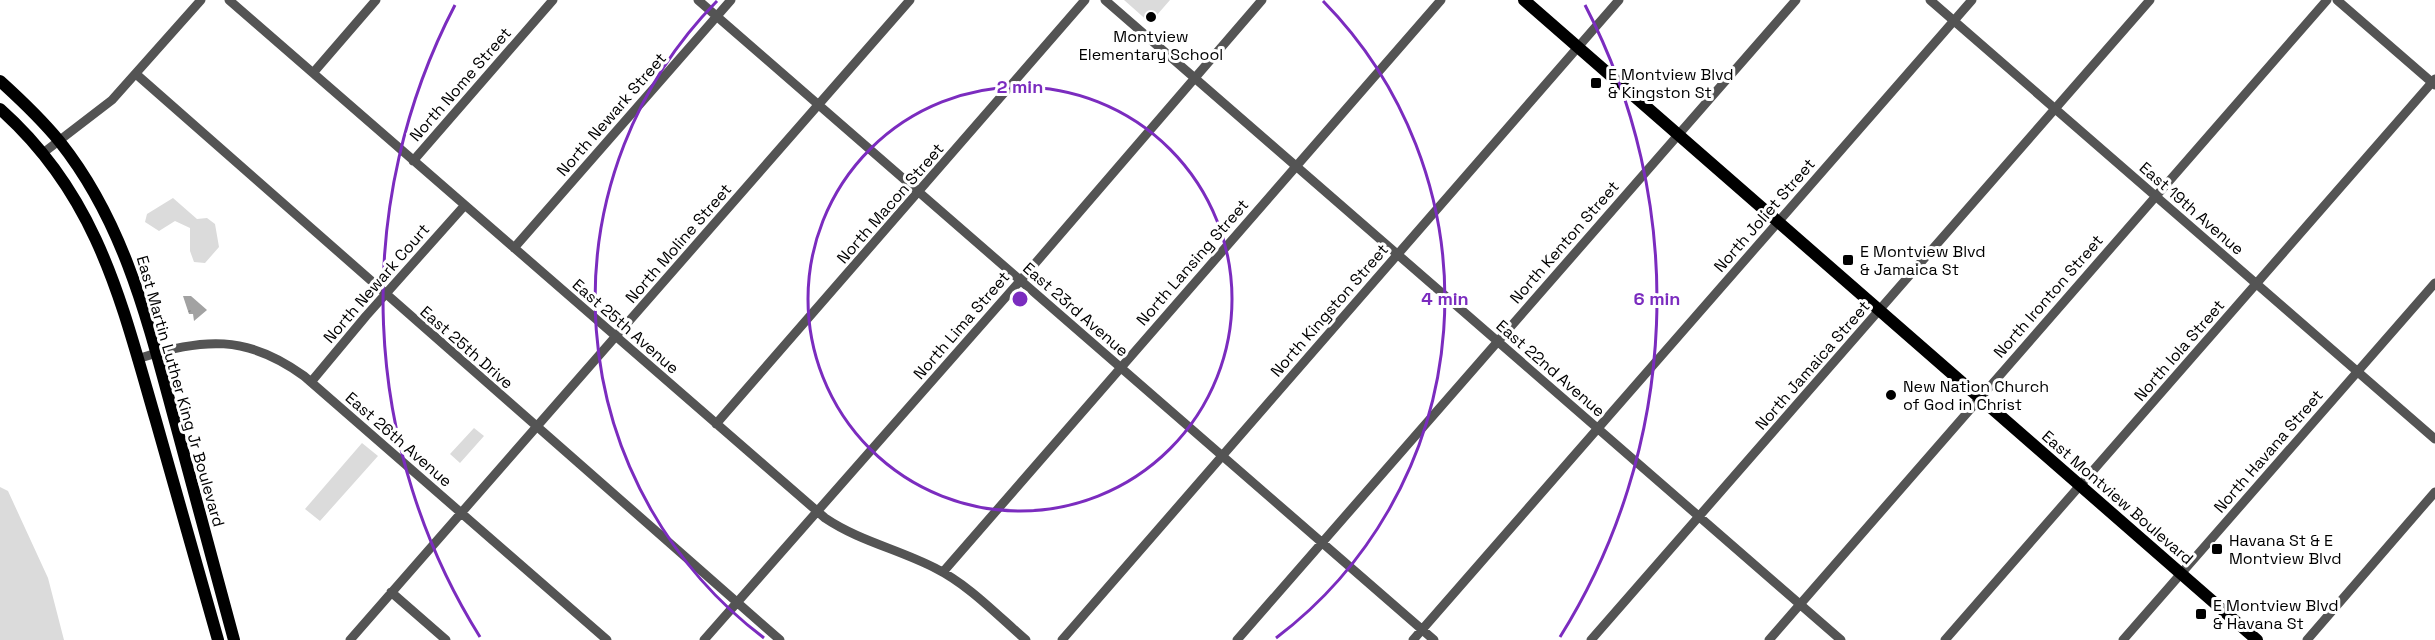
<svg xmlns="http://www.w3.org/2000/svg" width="2435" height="640" font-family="'Space Grotesk',sans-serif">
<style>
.green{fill:#dbdbdb}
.water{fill:url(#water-ripples)}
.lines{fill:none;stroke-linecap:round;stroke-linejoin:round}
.minor{stroke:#545454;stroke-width:9}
.major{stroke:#000;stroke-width:12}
.ring{fill:none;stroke:#7b2cbf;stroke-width:3}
.poi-dot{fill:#000;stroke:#fff;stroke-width:2}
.labels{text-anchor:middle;stroke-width:6;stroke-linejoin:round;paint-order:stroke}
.poi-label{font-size:16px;fill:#000;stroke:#fff;text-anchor:start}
.street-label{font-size:16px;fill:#000;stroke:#fff}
.centre{fill:#7b2cbf;stroke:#fff;stroke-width:3}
.ring-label{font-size:18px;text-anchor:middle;font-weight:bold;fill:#7b2cbf;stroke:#fff;stroke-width:6;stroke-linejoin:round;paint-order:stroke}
</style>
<defs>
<pattern id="water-ripples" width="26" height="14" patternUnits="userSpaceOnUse" patternTransform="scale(1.5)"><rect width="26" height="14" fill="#a2a2a2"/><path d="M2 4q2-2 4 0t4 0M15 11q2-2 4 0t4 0" fill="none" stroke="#8a8a8a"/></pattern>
</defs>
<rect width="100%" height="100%" fill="#fff"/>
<!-- green -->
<path class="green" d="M1124 0H1170L1150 23Z
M173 198 197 219 207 218 215 224 219 247 205 263 194 262 190 251V228L175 221 159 231 145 222 147 214Z
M474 428 484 436 460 463 450 454Z
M362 443 378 456 320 521 305 509Z
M0 487 8 491 48 578 64 640H0Z"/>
<!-- water -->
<path class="water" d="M183 296H191L207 310 194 321 193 314H189Z"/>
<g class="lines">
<!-- minor -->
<path class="minor" d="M229 0 825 518C859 541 898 549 935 568 969 585 997 615 1026 640
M698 0 1434 640
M1105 0 1841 640
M1930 0 2435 439
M2337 0 2435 85
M313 73 376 0
M136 74 780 640
M43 153 112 100 201 0
M413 161 553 0
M514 248 731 0
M137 359C204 338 246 334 304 376L607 640
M311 382 366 316 465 205
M716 424 1085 0
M943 572 1441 0
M391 592 446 640
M350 640 910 0
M704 640 1020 281 1262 0
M1062 640 1619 0
M1237 640 1796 0
M1413 640 1972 0
M1591 640 2150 0
M1769 640 2327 0
M1945 640 2435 79
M2123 640 2435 283
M2307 640 2435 492"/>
<!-- major -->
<path class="major" d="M1524 0 2257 640
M0 81C21 100 42 120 60 142 126 225 149 326 176 425 195 497 215 568 234 640
M0 109C98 196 121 301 156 421 176 494 198 567 218 640"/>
</g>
<!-- distance rings -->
<g class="ring">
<circle cx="1020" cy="299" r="212"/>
<path d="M764 638A425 425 0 0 1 717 1M1323 1A425 425 0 0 1 1276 638"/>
<path d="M480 637A637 637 0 0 1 455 5M1585 5A637 637 0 0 1 1560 637"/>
</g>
<!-- markers -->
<g class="poi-dot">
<circle cx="1151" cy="17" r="6"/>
<rect x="1590" y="77" width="12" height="12" rx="3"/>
<rect x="1842" y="254" width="12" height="12" rx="3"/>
<circle cx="1891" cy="395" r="6"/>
<rect x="2211" y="543" width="12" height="12" rx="3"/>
<rect x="2195" y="608" width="12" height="12" rx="3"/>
</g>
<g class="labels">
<!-- poi labels -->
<g class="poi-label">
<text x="1151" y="42" text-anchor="middle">Montview<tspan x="1151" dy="18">Elementary School</tspan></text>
<text x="1608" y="80">E Montview Blvd<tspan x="1608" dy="18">&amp; Kingston St</tspan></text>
<text x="1860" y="257">E Montview Blvd<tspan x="1860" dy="18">&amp; Jamaica St</tspan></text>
<text x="1903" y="392">New Nation Church<tspan x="1903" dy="18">of God in Christ</tspan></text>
<text x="2229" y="546">Havana St &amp; E<tspan x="2229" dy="18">Montview Blvd</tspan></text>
<text x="2213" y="611">E Montview Blvd<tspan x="2213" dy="18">&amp; Havana St</tspan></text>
</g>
<!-- street labels -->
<g class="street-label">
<text transform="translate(460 84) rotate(-49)" y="6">North Nome Street</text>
<text transform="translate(611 114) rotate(-49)" y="6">North Newark Street</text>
<text transform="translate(890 203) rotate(-49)" y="6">North Macon Street</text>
<text transform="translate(2192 208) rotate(41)" y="6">East 19th Avenue</text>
<text transform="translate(1764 215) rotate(-49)" y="6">North Joliet Street</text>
<text transform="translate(1564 242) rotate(-49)" y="6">North Kenton Street</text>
<text transform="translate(678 243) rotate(-49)" y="6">North Moline Street</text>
<text transform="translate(1192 262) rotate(-49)" y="6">North Lansing Street</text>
<text transform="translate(376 283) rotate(-49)" y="6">North Newark Court</text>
<text transform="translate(2048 296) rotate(-49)" y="6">North Ironton Street</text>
<text transform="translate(1076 309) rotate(41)" y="6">East 23rd Avenue</text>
<text transform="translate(1329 310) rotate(-49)" y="6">North Kingston Street</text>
<text transform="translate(961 325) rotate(-49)" y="6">North Lima Street</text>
<text transform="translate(626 326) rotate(41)" y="6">East 25th Avenue</text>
<text transform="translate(467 347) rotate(41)" y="6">East 25th Drive</text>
<text transform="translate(2179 350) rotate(-49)" y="6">North Iola Street</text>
<text transform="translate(1812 365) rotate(-49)" y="6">North Jamaica Street</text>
<text transform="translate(1551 368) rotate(41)" y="6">East 22nd Avenue</text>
<text transform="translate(181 391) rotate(74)" y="6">East Martin Luther King Jr Boulevard</text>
<text transform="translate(399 439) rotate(41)" y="6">East 26th Avenue</text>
<text transform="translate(2268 451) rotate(-49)" y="6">North Havana Street</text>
<text transform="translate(2118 497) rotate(41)" y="6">East Montview Boulevard</text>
</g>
</g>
<circle cx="1020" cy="299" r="9" class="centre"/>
<g class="ring-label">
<text x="1020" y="93">2 min</text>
<text x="1445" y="305">4 min</text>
<text x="1657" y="305">6 min</text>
</g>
</svg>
